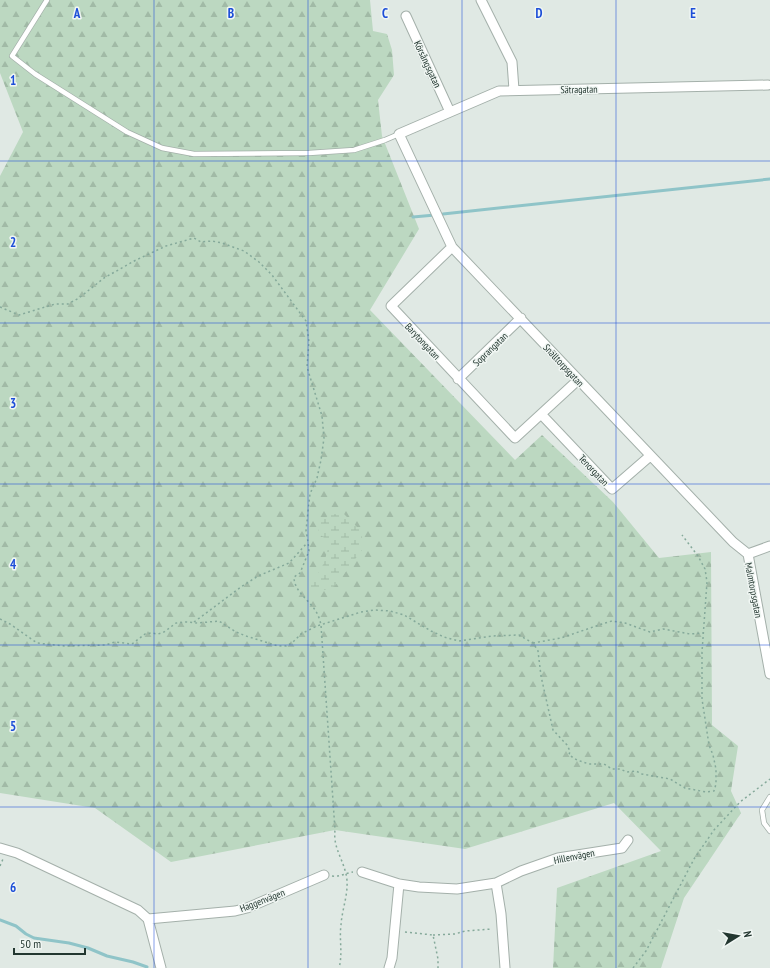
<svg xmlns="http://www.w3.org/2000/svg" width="770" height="968" font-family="'PT Sans Narrow',sans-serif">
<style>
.forest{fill:url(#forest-firs)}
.wetland{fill:url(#wetland-marsh)}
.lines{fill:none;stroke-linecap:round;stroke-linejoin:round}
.stream{stroke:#8fc4c8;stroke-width:3}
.service-casing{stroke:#a4b0aa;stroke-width:6}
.minor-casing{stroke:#a4b0aa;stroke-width:11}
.path{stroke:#85a99a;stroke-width:1.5;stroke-dasharray:2 3;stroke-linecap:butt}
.service{stroke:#fff;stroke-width:4.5}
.minor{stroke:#fff;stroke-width:9}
.grid{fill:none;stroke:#1d4ed8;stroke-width:1;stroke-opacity:0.55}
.labels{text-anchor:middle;stroke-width:3;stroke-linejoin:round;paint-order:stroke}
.street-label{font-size:10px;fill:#233730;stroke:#f0f6f3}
.grid-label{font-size:13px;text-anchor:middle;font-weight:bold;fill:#1d4ed8;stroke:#f0f6f3;stroke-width:3;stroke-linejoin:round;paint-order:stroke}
</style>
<defs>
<pattern id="forest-firs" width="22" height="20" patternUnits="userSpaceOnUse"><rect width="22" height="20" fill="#bcd8c1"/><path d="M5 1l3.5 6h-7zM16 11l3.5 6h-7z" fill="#a1baa6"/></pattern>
<pattern id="wetland-marsh" width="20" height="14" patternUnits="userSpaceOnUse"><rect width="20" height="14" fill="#bcd8c1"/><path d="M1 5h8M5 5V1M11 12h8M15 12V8" fill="none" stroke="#a1baa6"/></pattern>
</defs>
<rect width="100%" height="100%" fill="#e0e9e4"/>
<!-- forest -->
<path class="forest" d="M0 0H370L373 31 387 34 392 50 394 75 378 100 382 136 419 229 370 310 515 460 542 435 613 502 659 558 711 552 712 725 738 746 731 791 741 813 684 898 661 968H553L557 888 661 851 614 803 465 849 335 830 171 862 95 808 0 793V176L23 132 0 73Z"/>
<!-- wetland -->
<path class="wetland" d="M334 514H344L359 529 363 540 362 550 335 586 322 591 311 592 307 587C310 581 315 578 319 572 325 563 327 553 329 542L318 533 321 519Z"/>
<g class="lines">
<!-- stream -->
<path class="stream" d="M443 214 770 179
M413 217 435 215
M0 920 16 926 26 934 34 938 69 943 88 948 107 956 133 962 147 967"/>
<!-- service casing -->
<g class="service-casing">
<path id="service" d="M47 0 12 56 35 74 127 132 162 148 194 154 309 153 354 150 385 140 399 134
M770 797 762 810 764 823 770 831"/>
</g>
<!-- minor casing -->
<g class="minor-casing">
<path id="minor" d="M481 0 512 62 514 90
M406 16 450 112
M452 247 391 306 515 438 578 380
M458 379 521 318
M541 414 612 489 650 456
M748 554 733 542 452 247 399 134 499 91 768 85
M748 554 770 674
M748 554 770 546
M0 848 17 853 138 910 148 919 161 968
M362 872 399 884 419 887 457 889 496 883 521 871 558 858 622 848 628 840
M496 883 501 914 505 968
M148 919 235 911 247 908 324 875
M389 968 392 958 399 884"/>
</g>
<!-- path -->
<path class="path" d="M0 307 19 315 55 304H68L79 298 104 278 136 260 166 246 194 238 201 242 212 241 222 243 244 251 259 262 272 275 306 321 309 342 307 367 322 416 324 438 321 460 317 478 310 494 308 511 306 531 308 542 309 551 300 573 294 577C294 591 308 599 315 610 318 614 320 620 321 625L335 830C333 847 342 857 346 874 350 891 342 908 341 925 339 940 343 953 339 968
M0 619 10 624 37 643 64 646 105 645 115 642 132 644 145 634 151 633 158 634 164 632 176 623 186 622 198 623 219 621 236 632 246 636 278 646H286L293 642 301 634 317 626 361 612 374 610 390 611 404 615 431 631 444 637 459 641 492 636 519 635 533 643 538 651 541 676 553 730 567 745 570 751 569 755 577 760 589 764H604L612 769H620L627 772 636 771 642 774 670 779 685 788 706 792 714 791 716 784V769L713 755 709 745 702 699V652L707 582 705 569 698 556 682 535
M194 622 241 587 258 576 289 563 307 543
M533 643 561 638 602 624 612 621 625 623 650 632 663 629 690 634 703 633
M0 866 3 859
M332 876C340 877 346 873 353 872
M405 932 433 935 438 959V968
M433 935 455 934 465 931 492 929
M633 968 646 951 694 859 714 830 740 802 770 779"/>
<!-- service -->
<use href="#service" class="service"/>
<!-- minor -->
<use href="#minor" class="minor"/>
</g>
<!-- grid -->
<path class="grid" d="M154 0V968M308 0V968M462 0V968M616 0V968M0 161H770M0 323H770M0 484H770M0 645H770M0 807H770"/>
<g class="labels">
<!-- street labels -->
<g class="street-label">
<text transform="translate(428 64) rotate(65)" y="4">Körsångsgatan</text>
<text transform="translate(579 89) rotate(-1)" y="4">Sätragatan</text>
<text transform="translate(423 341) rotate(47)" y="4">Barytongatan</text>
<text transform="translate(490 349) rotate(-44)" y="4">Soprangatan</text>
<text transform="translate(564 365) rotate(47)" y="4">Snälltorpsgatan</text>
<text transform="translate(594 470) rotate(47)" y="4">Tenorgatan</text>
<text transform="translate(754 590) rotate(79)" y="4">Malmtorpsgatan</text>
<text transform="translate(574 856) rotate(-11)" y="4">Hillenvägen</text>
<text transform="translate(262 900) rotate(-21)" y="4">Haggenvägen</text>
</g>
</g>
<g class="grid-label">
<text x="77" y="18">A</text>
<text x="231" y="18">B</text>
<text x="385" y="18">C</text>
<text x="539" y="18">D</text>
<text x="693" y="18">E</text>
<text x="13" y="85">1</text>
<text x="13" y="247">2</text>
<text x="13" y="408">3</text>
<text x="13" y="569">4</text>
<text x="13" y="731">5</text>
<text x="13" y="892">6</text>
</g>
<!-- north arrow -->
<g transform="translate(738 936) rotate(79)" stroke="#f0f6f3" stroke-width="3" paint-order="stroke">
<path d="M0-3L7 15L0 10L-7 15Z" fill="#233730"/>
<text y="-6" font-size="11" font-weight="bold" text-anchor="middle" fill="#233730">N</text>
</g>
<!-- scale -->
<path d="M14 948v6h71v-6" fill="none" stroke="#233730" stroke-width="2"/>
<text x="20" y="948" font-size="12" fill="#233730" stroke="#f0f6f3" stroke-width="3" paint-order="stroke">50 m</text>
</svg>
